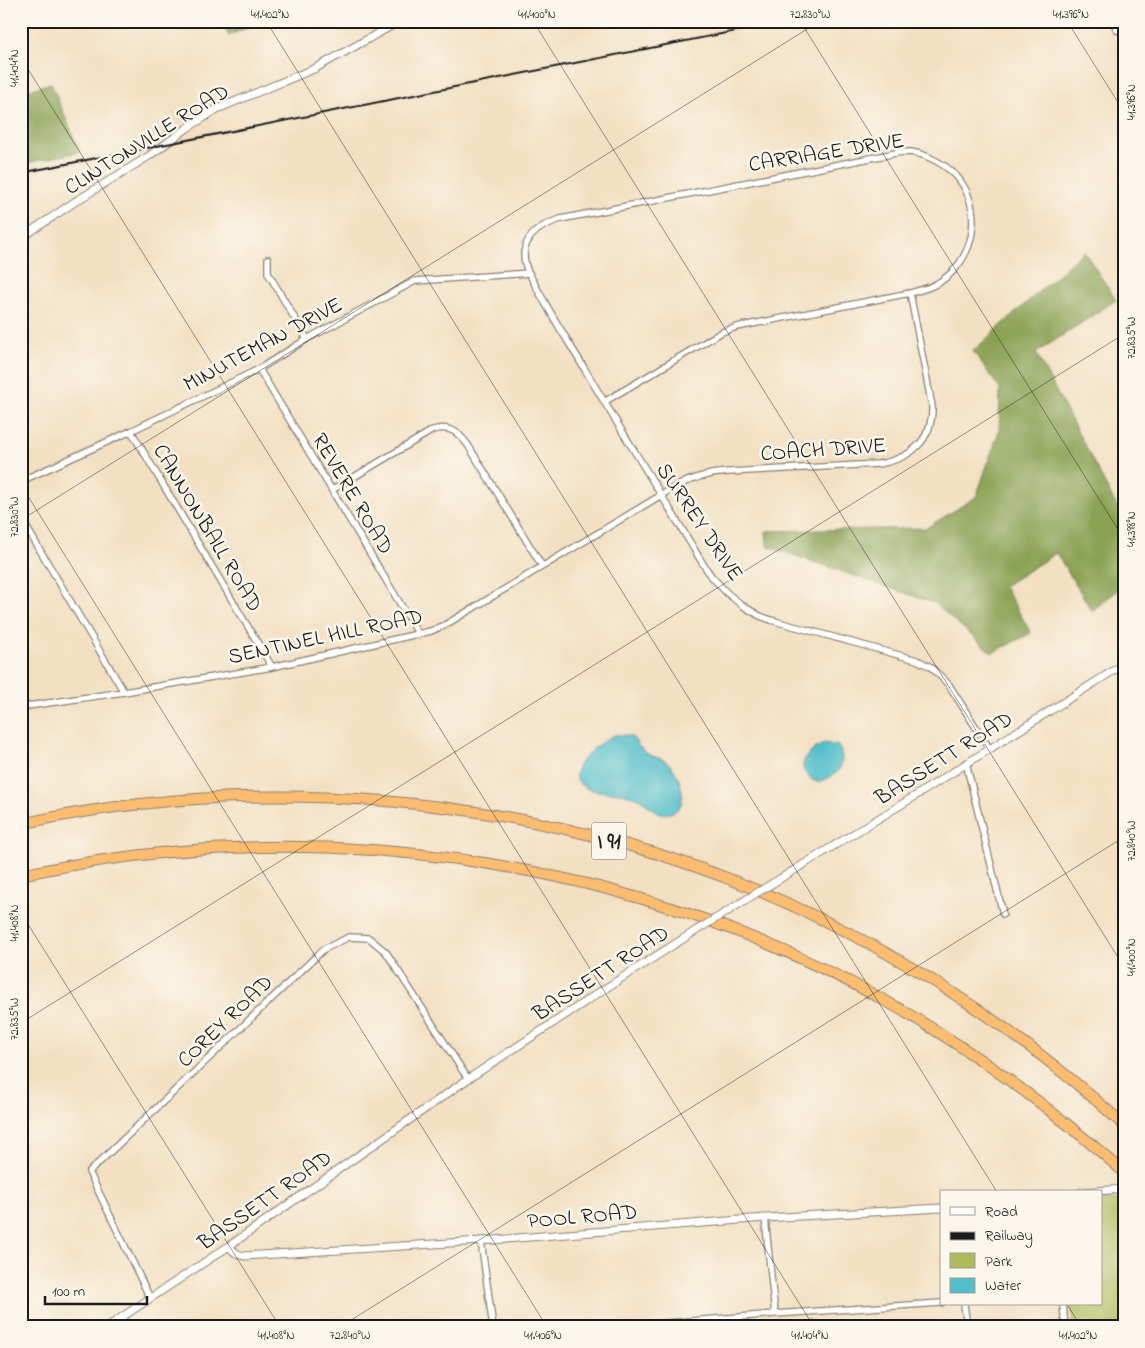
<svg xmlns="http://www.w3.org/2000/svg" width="1145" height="1348" font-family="'Indie Flower',sans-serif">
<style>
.green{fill:#afba5c;stroke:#666b3c}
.forest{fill:#8ba254;stroke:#545f38}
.water{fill:#51becb;stroke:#366d74}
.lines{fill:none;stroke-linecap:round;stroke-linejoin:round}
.minor-casing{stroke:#887e6f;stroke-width:8}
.tertiary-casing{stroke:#887e6f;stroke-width:9}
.motorway-casing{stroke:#887e6f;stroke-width:12}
.minor{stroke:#fff;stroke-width:5.5}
.tertiary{stroke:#fff;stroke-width:7}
.motorway{stroke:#fcbd6f;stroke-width:10}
.rail{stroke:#1c1c1c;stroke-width:2}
.tertiary-bridge-casing{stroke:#887e6f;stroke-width:9;stroke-linecap:butt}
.tertiary-bridge{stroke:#fff;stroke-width:7}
.ticks{fill:none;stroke:#1c1c1c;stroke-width:1;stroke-opacity:0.45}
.labels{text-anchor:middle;stroke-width:5;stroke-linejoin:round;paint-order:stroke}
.shield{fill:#fbf7ec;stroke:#5f5e5a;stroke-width:1}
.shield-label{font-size:21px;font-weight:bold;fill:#1c1c1c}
.street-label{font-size:22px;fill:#1c1c1c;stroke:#fbf7ec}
.neatline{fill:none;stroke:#1c1c1c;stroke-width:2}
.ticks-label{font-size:12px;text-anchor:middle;fill:#1c1c1c}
</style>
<rect width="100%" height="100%" fill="#fbf7ec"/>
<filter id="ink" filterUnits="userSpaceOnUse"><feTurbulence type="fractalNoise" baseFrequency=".02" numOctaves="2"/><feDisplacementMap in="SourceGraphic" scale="10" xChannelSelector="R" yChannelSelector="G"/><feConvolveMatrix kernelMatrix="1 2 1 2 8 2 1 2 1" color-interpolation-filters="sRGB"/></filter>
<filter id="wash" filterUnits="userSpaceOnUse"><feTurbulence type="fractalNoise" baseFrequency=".0096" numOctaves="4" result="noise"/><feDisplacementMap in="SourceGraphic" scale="20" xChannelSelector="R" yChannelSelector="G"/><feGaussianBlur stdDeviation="1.12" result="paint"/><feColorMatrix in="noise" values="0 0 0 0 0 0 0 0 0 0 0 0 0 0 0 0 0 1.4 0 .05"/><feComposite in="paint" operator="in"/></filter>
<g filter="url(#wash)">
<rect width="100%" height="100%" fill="#f3e0c2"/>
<!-- green -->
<path class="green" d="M1124 1200V1327H1073L1071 1304H1101V1201Z
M809 1319 810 1327H746V1325Z"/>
<!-- forest -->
<path class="forest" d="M222 21H261L229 36Z
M51 83 80 152 21 164V92Z
M1084 251 1116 300 1036 353 1124 520V585L1092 611 1056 553 1004 586 1031 633 992 653 934 603 767 546 766 531 926 528 976 497 999 431 1000 389 973 351Z"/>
<!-- water -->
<path class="water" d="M615 735C640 734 631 742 646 753 652 757 661 757 667 762 679 771 693 808 670 813 655 816 650 805 640 799 637 797 633 796 629 795 614 790 594 795 581 785 562 770 602 739 615 735Z
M825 743 838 746C843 753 844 765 837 772 835 774 830 776 828 778 824 780 821 783 817 782 813 781 810 778 807 775 795 761 813 749 825 743Z"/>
</g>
<g filter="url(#ink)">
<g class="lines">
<!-- minor casing -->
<g class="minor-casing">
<path id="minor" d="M1113 21 1117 30
M268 259V273L307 339
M259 369 419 635
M604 402 722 332 737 327 910 293C919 290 928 289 936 284 974 264 985 211 958 178 947 165 928 155 911 152 906 152 901 152 896 153L561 219C544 224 526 234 524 253 524 260 526 269 530 275 547 309 568 341 587 373 625 437 665 500 703 564L712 577 727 593 743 606 760 616 771 620 917 660 931 667 949 685 989 748
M131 431 272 667
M21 481 131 431 259 369 307 339 415 281 529 273
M332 490 433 430C450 425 458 432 468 445L542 566
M21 518 124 692
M21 707 124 692 272 667 431 631 445 625 673 488C691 478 708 473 729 472L878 464C910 459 933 441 932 406L910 293
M966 763 1003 914
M765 1218 775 1314
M481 1241 493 1327
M150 1298 89 1172 324 949 349 937 369 938 386 952 468 1079
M964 1304 967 1327
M1063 1304 1065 1327
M616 1327 775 1314 941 1303"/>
</g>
<!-- tertiary casing -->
<g class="tertiary-casing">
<path id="tertiary" d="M21 238 73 203 149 156 186 129 217 109 316 68 400 21
M773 883 912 798 1124 664
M728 911 742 902
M1081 1192 1124 1189
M229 1246C234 1252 237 1255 245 1256L481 1241 765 1218 941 1208
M107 1327 229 1246 468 1079 606 988 697 930"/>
</g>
<!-- motorway casing -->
<g class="motorway-casing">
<path id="motorway" d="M21 824C253 772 516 795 737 882 880 939 1011 1022 1124 1125
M21 875C312 812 621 856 882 999 969 1047 1049 1106 1124 1172"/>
</g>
<!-- minor -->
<use href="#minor" class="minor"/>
<!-- tertiary -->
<use href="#tertiary" class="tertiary"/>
<!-- motorway -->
<use href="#motorway" class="motorway"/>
<!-- rail -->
<path class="rail" d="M21 173 786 21"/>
<!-- tertiary-bridge casing -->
<g class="tertiary-bridge-casing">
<path id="tertiary-bridge" d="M742 902 773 883
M697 930 728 911"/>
</g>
<!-- tertiary-bridge -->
<use href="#tertiary-bridge" class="tertiary-bridge"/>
</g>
</g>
<!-- ticks -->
<path class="ticks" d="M266 21 997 1192M533 21 1124 967M800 21 1124 539M1067 21 1124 112M21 58 814 1327M21 485 547 1327M21 520 820 21M21 913 280 1327M21 1023 1124 334M1067 1304 1081 1327M340 1327 1124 837"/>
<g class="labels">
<!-- shield labels -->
<rect class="shield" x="591.5" y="822.5" width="35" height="37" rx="4"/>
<g class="shield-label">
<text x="609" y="848">I 91</text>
</g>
<!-- street labels -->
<g class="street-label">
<text transform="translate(146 138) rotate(-32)" y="8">CLINTONVILLE ROAD</text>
<text transform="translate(826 151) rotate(-9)" y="8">CARRIAGE DRIVE</text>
<text transform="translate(262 343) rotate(-28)" y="8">MINUTEMAN DRIVE</text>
<text transform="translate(823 448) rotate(-4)" y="8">COACH DRIVE</text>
<text transform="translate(354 493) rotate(59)" y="8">REVERE ROAD</text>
<text transform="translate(701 521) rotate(56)" y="8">SURREY DRIVE</text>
<text transform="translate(209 527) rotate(59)" y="8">CANNONBALL ROAD</text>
<text transform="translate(325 635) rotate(-12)" y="8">SENTINEL HILL ROAD</text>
<text transform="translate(943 757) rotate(-32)" y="8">BASSETT ROAD</text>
<text transform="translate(600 972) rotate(-33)" y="8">BASSETT ROAD</text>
<text transform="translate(224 1020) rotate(-44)" y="8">COREY ROAD</text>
<text transform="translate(264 1199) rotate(-35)" y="8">BASSETT ROAD</text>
<text transform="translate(582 1215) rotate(-5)" y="8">POOL ROAD</text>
</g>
</g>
<!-- margin -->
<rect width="1145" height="1348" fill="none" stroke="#fbf7ec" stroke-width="55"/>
<!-- legend -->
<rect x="940" y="1190" width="162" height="115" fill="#fbf7ec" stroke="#a29f99"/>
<rect x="950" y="1207" width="25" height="8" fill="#ffffff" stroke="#a29f99"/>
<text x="985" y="1216" font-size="15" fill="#1c1c1c">Road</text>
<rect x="950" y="1232" width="25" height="8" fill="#1c1c1c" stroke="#a29f99"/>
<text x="985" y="1240" font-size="15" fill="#1c1c1c">Railway</text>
<rect x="950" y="1253" width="25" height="15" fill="#afba5c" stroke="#a29f99"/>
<text x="985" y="1266" font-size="15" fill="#1c1c1c">Park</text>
<rect x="950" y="1278" width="25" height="15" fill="#51becb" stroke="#a29f99"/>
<text x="985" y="1290" font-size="15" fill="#1c1c1c">Water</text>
<!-- scale -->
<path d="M45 1296v8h102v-8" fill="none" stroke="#1c1c1c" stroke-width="2.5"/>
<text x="52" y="1296" font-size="15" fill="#1c1c1c" stroke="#fbf7ec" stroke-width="4" paint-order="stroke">100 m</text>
<rect x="28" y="28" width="1090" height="1292" class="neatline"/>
<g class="ticks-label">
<text x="270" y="18">41.402°N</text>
<text x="537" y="18">41.400°N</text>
<text x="810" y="18">72.830°W</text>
<text x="1071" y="18">41.396°N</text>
<text transform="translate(14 68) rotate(-90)" y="4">41.404°N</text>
<text transform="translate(1131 102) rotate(-90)" y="4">41.396°N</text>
<text transform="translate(1131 338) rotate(-90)" y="4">72.835°W</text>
<text transform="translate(14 517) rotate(-90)" y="4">72.830°W</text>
<text transform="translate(1131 529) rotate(-90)" y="4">41.398°N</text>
<text transform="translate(1131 841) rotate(-90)" y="4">72.840°W</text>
<text transform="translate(14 923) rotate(-90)" y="4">41.408°N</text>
<text transform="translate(1131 957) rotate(-90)" y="4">41.400°N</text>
<text transform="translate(14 1019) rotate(-90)" y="4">72.835°W</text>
<text x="276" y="1339">41.408°N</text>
<text x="350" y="1339">72.840°W</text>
<text x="543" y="1339">41.406°N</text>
<text x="810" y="1339">41.404°N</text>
<text x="1078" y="1339">41.402°N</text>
</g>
</svg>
